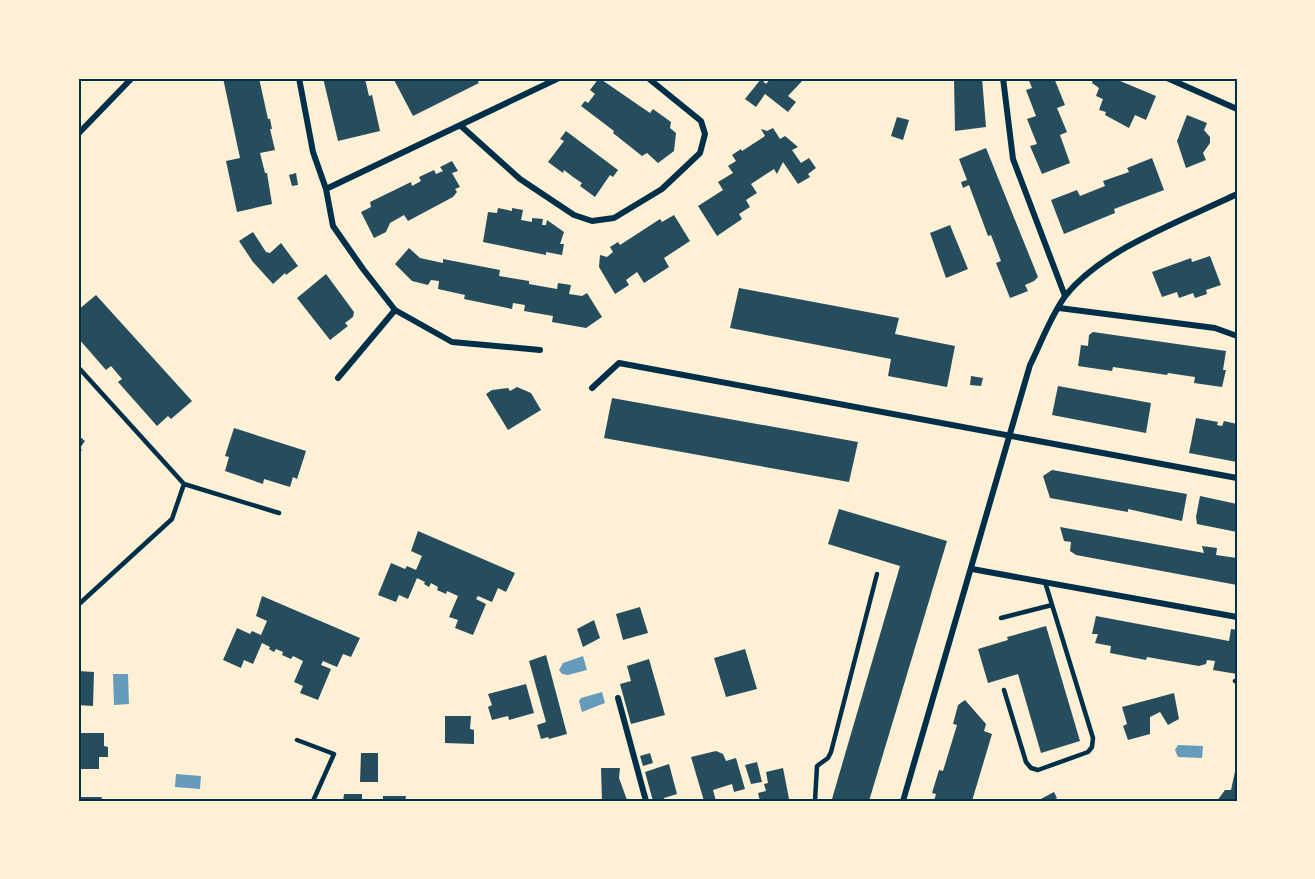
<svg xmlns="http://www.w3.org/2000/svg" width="1315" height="879" font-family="'DejaVu Sans',sans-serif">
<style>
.water{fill:#669bbc}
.building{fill:#264d5e}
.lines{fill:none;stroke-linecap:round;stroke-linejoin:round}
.service{stroke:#003049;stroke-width:4.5}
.minor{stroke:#003049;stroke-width:6}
.neatline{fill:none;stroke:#003049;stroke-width:2}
</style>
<rect width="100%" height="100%" fill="#fdf0d5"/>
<!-- water -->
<path class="water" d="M583 656 587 670 568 675 562 674 559 670 563 663Z
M113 674H128L129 704 114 705Z
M602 692 605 703 582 712 579 701 581 698Z
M1178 745 1203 746 1202 758 1178 757 1175 750Z
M176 774 201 776 200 789 175 787Z"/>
<!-- building -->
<path class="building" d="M223 78H259L268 119H270L272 129H270L275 150 260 153 265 173H267L272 204 237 212 226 161 240 158Z
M323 78 365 79 369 96 372 95 380 131 338 141Z
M393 78H476L479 83 413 116Z
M599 78 650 113 653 109 671 122 670 128 676 133 674 151 658 163 647 153 642 156 613 133 614 131 581 106 585 101 588 103 595 94 590 90Z
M771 78H800L803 80 788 96 796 102 788 112 765 94 756 107 745 99 761 79 766 84Z
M954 78H982L986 127 955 131Z
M1028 78H1054L1065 105 1057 108 1067 132 1060 135 1070 163 1042 174 1030 146 1037 144 1027 119 1036 116 1026 90 1032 88Z
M1093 78H1113L1156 96 1146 120 1135 115 1129 128 1105 115 1106 112 1099 110 1103 99 1096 96 1099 88 1092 83Z
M1187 115 1207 123 1204 130 1210 137V143L1203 153 1206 160 1186 168 1177 141Z
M897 117 909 120 903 140 891 136Z
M773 128 780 139 785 136 798 147 792 150 801 163 809 158 816 168 808 174 810 177 798 184 783 162 777 174 774 169 751 184 757 193 746 200 750 207 739 214 742 219 717 236 698 206 723 190 718 182 733 173 728 166 736 161 732 155 741 149 742 151 765 136 761 129 767 131Z
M566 131 618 170 613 177 610 175 595 197 580 186 582 183 573 177 564 170 563 173 548 162 564 141 560 139Z
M986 148 1038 277 1034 281 1025 285 1028 291 1010 298 996 263 1001 261 991 235 988 236 969 185 963 188 961 182 967 180 959 159Z
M1152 158 1164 190 1114 209 1115 213 1064 234 1051 200 1077 190 1080 196 1105 186 1103 181 1129 172 1127 168Z
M452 161 458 171 452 173 460 187 455 189 457 192 453 197 408 221 404 215 390 223 386 232 374 238 361 212 371 207 370 202 411 182 412 186 421 181 419 177 434 170 436 174 443 171 440 167Z
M296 173 298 185 292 186 289 175Z
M498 208 512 211V208L523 210 521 220 532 222V218L543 219 542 225H546L547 220 564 232 560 244H564L562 255 546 252V255L483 242 488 212 497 213Z
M674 215 690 241 664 258 669 267 644 283 637 272 626 280 629 285 615 294 599 267 600 255 607 257 613 252 610 247 618 242 620 245 660 219 662 222Z
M950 225 968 269 946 278 930 233Z
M253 232 266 252 270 253 281 243 298 266 286 275 285 273 273 284 253 262 239 241Z
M409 248 420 258 443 263V259L500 270 499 276 529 281V284L557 289 558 283 571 285 569 294 582 296 587 293 602 317 586 328 552 322 553 316 524 311 525 305 513 303 512 309 464 299 465 295 438 289 439 281 431 280 428 285 412 281 395 264Z
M1210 256 1221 285 1206 290 1207 294 1195 298 1193 293 1179 298 1177 292 1162 297 1152 272 1191 258 1192 262Z
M326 274 354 312 353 317 345 323 348 326 330 340 297 298Z
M739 288 899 318 895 334 955 346 947 387 888 376 891 359 730 328Z
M96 295 192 401 171 419 168 416 157 426 118 382 122 379 111 366 106 370 78 338V310Z
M1093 332 1226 351 1223 370H1226L1222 387 1194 383 1195 377 1168 373 1167 375 1113 367 1112 371 1078 366 1081 345 1088 346 1089 335Z
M971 376 983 378 981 386 970 385Z
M1058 386 1151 403 1146 433 1052 415Z
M517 387 531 393 541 410 508 430 486 394 492 390 508 388 510 391Z
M612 398 858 442 849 482 604 438Z
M1196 418 1218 422 1217 425 1222 426 1224 421 1237 424V462L1189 453Z
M234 428 306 451 297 479 293 477 290 487 264 479 263 484 225 471 229 457 225 456Z
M78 435 85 441 80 448 82 450 78 455Z
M1052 470 1187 494 1182 521 1128 509V512L1050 498 1043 476Z
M1200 496 1237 504V532L1197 524 1196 517Z
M839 509 947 541 869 801H840L832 799 900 566 828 544Z
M1060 527 1204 553 1202 546 1217 548 1216 555 1237 558V585L1076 555 1070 551 1071 542 1064 541Z
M418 531 515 573 506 592 498 588 492 602 478 596 476 599 486 604 473 635 455 628 458 620 449 617 458 596 447 591 446 594 437 590 438 587 431 583 429 587 424 584 425 582 417 578 408 599 399 595 396 602 378 595 391 563 405 569 407 566 416 570 422 556 411 551Z
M262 596 360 638 351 657 343 654 337 667 323 661 321 665 331 669 318 700 300 693 303 686 294 682 303 661 293 656 291 659 282 655 283 652 276 649 274 652 269 649 270 647 262 643 253 664 244 660 241 668 223 660 237 628 250 634 252 631 261 635 267 621 256 616Z
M640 607 648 633 623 640 616 614Z
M1096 616 1229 641 1231 629 1237 630V674L1213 670 1215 661 1207 660 1206 664 1199 666 1147 657 1146 660 1110 653 1111 646 1095 643 1098 634H1092Z
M594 620 600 638 583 647 577 629Z
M1046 626 1080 741 1041 753 1018 674 988 683 978 649 1008 640 1007 637Z
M745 649 757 689 726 697 714 658Z
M546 655 567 734 549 739 548 737 541 739 537 725 546 722 529 661Z
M649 659 665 715 631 724 620 684 631 681 627 666Z
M78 671 94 672 93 706 78 705Z
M526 684 534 713 509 720 508 716 492 720 488 707 492 705 488 694Z
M1174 693 1179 719 1168 725 1160 712 1150 717V734L1128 740 1123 726 1127 724 1122 707Z
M965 700 986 724 984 731 992 734 972 801H934L936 794 932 793 939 770 943 771 957 725 953 724 958 705Z
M445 716H471L470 729 474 730V744L445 743Z
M78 733H104V746L108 747V757H99V769H78Z
M716 751 723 754 726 761 736 758 745 789 734 792 732 784 713 790 716 801H704L691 757Z
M361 753H378V782H360Z
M650 753 653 763 643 766 640 756Z
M757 762 762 782 751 784 745 765Z
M669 764 677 794 664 798 665 801H653L645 772Z
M1236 767 1237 801H1217L1225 790H1231Z
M601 768H620L619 778 627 800 602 801Z
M783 768 789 799 760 801 758 793 766 791 764 784 768 783 766 772Z
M1054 792 1057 798 1052 801H1037Z
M344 794H362V801H343Z
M383 796H406L405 801H383Z
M78 797H102L101 801H78Z"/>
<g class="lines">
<!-- service -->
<path class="service" d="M78 367 184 484 172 519 78 605
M184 484 279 513
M1001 618 1052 605
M1235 681 1237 682
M1004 690 1026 762 1031 768 1038 770 1088 752 1092 747 1093 738 1045 582
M297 740 334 754 313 801
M815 801 817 766 828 758 831 752 877 574"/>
<!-- minor -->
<path class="minor" d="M299 78 313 152 326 189 333 226 363 269 395 310 452 342 540 350
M1003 78 1013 159 1065 296
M1167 78 1237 109
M461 126 520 179 574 215 592 221 614 218 662 189 700 153 705 134 701 121 648 78
M78 134 132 78
M326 189 559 78
M1059 308 1215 328 1237 336
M338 378 395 310
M592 388 619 363 1237 478
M972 569 1237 617
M618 698 646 801
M903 801 1030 365C1041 343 1051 315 1066 295 1104 248 1184 220 1237 194"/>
</g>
<!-- border -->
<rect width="1315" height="879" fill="none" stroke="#fdf0d5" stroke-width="159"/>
<rect x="80" y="80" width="1156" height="720" class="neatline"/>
</svg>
